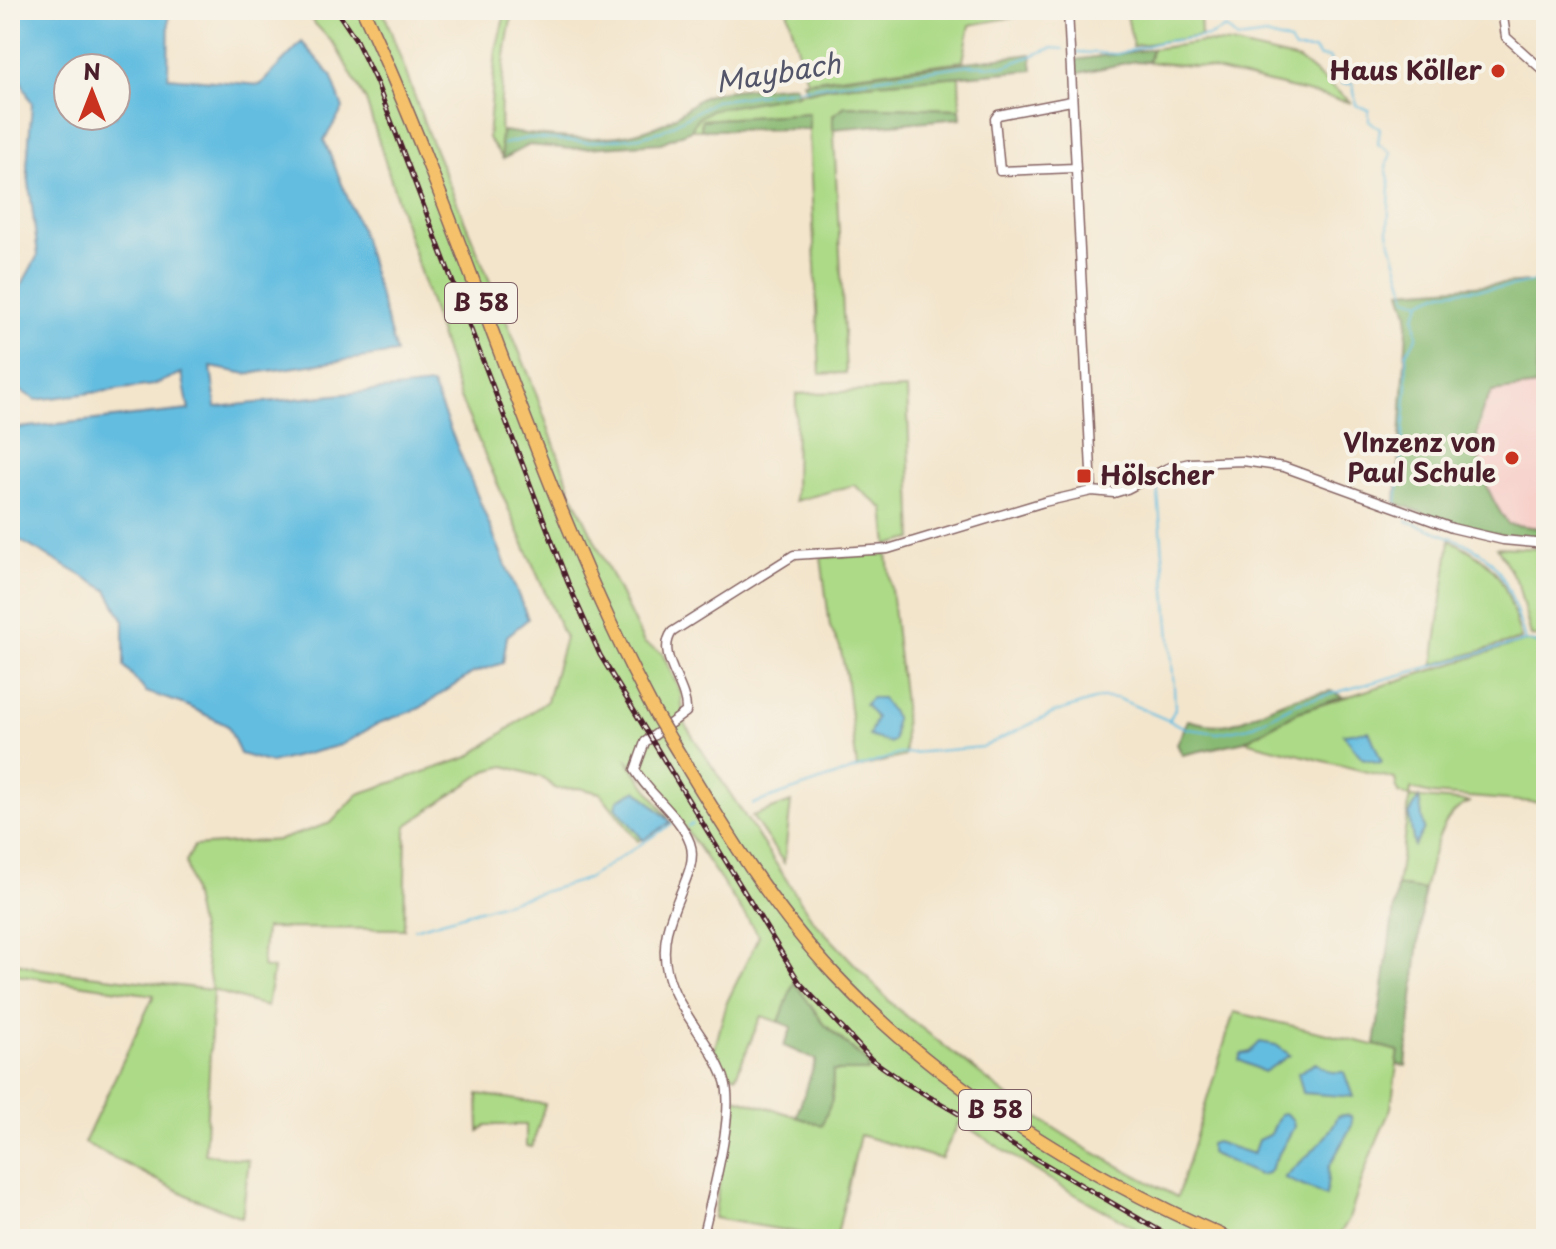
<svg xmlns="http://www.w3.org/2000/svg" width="1556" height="1249" font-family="'Playpen Sans',sans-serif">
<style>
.built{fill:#f7d0ca}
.green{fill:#acda86;stroke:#7b7c58;stroke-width:2}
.forest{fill:#89ba73;stroke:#6a6c4f;stroke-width:2}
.water{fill:#63bde0;stroke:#566e86;stroke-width:2;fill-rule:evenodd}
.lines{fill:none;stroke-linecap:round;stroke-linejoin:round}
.stream{stroke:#63bde0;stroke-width:2}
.street-casing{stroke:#856463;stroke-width:11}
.primary-casing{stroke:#856463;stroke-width:15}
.street{stroke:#fff;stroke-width:8}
.primary{stroke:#f5c16b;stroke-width:12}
.rail-casing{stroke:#4a1f2b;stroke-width:5}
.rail{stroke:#f7f3e8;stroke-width:2;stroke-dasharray:6;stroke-linecap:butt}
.primary-bridge-casing{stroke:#856463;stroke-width:15;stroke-linecap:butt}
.primary-bridge{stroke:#f5c16b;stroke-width:12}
.poi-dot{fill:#c8321e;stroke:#f7f3e8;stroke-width:3}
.labels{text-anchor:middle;stroke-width:8;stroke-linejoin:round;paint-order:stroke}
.shield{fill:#f7f3e8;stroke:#7e5f64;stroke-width:2}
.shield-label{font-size:24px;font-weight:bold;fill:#4a1f2b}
.poi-label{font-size:26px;font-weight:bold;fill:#4a1f2b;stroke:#f7f3e8;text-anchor:end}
.water-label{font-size:28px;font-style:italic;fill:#53566a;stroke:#f7f3e8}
</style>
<rect width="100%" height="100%" fill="#f7f3e8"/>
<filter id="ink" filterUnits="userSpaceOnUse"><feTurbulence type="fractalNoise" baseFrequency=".0125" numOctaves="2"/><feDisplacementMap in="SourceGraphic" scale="16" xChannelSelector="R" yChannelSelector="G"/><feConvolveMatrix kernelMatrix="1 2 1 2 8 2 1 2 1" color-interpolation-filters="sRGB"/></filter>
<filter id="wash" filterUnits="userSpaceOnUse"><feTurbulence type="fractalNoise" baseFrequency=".006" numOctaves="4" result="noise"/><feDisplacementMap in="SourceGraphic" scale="32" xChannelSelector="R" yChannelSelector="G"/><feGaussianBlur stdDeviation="1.8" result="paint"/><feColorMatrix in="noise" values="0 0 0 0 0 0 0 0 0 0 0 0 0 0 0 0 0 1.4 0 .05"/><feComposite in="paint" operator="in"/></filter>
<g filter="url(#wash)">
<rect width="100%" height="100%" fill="#f3e5cc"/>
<!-- built -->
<path class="built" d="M1536 386H1546V529L1509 524 1491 499 1479 470 1478 446 1484 404 1492 391Z"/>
<!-- green -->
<path class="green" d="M302 10H383L429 136 530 377 572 493 644 643 662 653 681 693 684 723 812 919 895 1007 1023 1108 1087 1149 1177 1197 1234 1012 1399 1051 1391 1108 1369 1159 1349 1219 1337 1239H1156L1062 1187 959 1122 941 1159 860 1135 836 1239 714 1218 732 1097 822 1124 832 1100 833 1070 867 1071 868 1063 825 1025 794 983 779 1022 761 1016 736 1076 727 1073 714 1051 727 1002 759 936 663 796 626 758 671 822 638 841 600 793 579 788 556 789 541 777 505 766 486 771 406 826 404 929 265 928 262 967 273 969 267 1007 213 990 205 1154 249 1160 242 1217 193 1198 84 1143 154 995 22 976 10 972V961L40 969 212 990 186 862 194 846 279 840 331 823 358 794 469 757 547 701 565 638 460 398 366 101 335 45Z
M506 10H513C504 51 496 118 503 159L488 138 496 50Z
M787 10H1052L970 25 963 61 807 81Z
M1126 10H1200L1201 36 1133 46Z
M1204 42 1231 44 1299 60 1352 103 1203 67 1148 62 1152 49Z
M959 76 960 109 845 106 833 115 846 373 820 374 808 113 702 120 701 130H691L697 119 711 110 759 99 829 87Z
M907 389 913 539 888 545 884 509 854 485 795 501 796 394Z
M1450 540C1503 565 1506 585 1521 639L1433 665Z
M1497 547 1546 549V637L1531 636 1518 584Z
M887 554 904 703 905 756 857 768 846 675 840 647 830 627 821 557Z
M1525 641 1546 645 1544 803 1431 794 1411 789 1410 797 1471 802C1438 812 1432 860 1424 890L1397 886 1410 797 1398 793 1395 779 1245 741 1298 712Z
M791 802 784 863 752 816Z
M478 1094 545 1104 532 1147 526 1146V1125H486L479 1131Z"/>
<!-- forest -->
<path class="forest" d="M1152 49 1148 62 1135 61 1075 74 1074 60Z
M1031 54 1033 70 829 87 808 92 803 82Z
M795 85 798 94 711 110 697 119 691 130 661 143 571 149 529 145 503 159 500 141 503 131C555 138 612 146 662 124 681 116 695 97 715 93 740 87 769 88 795 85Z
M845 106 960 109 961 118 833 129V115Z
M809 113V129L701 130 702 120Z
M1545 281 1538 309 1536 386 1492 392C1463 435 1481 485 1508 524L1546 529V542C1493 537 1445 522 1396 503L1408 313 1401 291Z
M1331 691 1343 697 1298 712 1245 741 1182 755 1177 744 1188 720C1236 734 1246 715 1288 700 1302 695 1317 694 1331 691Z
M1397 886 1424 890 1406 1066 1397 1065 1399 1051 1375 1045Z
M794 982 825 1025 868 1063V1071H833L832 1100 822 1125 796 1117 816 1060 784 1046 792 1027 779 1022Z"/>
<!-- water -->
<path class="water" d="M12 10H169L168 77 260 85 302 42 331 75 343 109 324 140 360 228 396 353 247 374 211 367 216 407 432 385 528 619 507 636 503 663 473 673 420 708 379 723 341 745 271 763 240 754 228 726 188 706 146 692 124 666V621L107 590 12 536 10 429 189 410 182 373 154 385 36 400 10 384V306L38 255 27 166 32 104 10 58ZM68 68H116V116H68Z
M871 698H882L895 717 894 740 890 743 869 736 876 718 865 704Z
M1369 731 1382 762 1380 763 1362 758 1343 734Z
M637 790 671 822 643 840 616 807 618 800Z
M1419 798 1424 829 1414 846 1409 815Z
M1260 1042 1276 1045 1290 1055 1264 1072 1239 1060 1241 1054 1250 1052Z
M1316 1063 1331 1072H1344L1353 1097 1303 1093 1298 1073Z
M1285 1113 1293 1120 1294 1127 1268 1173 1259 1175 1210 1153V1144L1216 1142 1253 1154 1258 1140 1271 1134 1280 1114Z
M1344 1115 1351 1116 1352 1125 1329 1167 1326 1196 1284 1178C1305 1156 1326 1143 1338 1116Z"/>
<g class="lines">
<!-- stream -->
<path class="stream" d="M1075 52 1117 54 1160 42 1209 36 1226 28 1238 39 1266 35 1290 42 1295 50H1314L1320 57 1330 58 1332 73 1343 77 1342 84H1353L1356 105 1369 110V121L1380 128 1378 144 1391 153 1386 167 1390 184 1388 232 1407 298 1421 302 1415 316 1417 337 1406 353 1407 386 1397 504
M504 144 528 138 588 142 639 137 662 131 715 101 967 65 1005 66 1052 48 1063 49
M1422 301 1443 292 1508 287 1546 279
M1157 481 1174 687 1175 709 1169 721
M1407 521C1492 552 1500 551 1525 641L1546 645
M753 804 899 754 983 747 1056 712 1100 698H1117L1188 729 1218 733 1250 727 1297 703 1525 641
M688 826 693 824
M414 929 587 879 672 824"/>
</g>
</g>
<g filter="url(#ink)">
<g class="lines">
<!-- street casing -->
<g class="street-casing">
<path id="street" d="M1068 10 1092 491
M1502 10 1506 37 1546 73
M1071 101 998 115 995 119 1000 171 1075 168
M702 1239C710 1202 737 1110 724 1078 710 1040 676 1010 667 971 654 917 702 875 690 843 679 814 651 797 635 770L645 742 686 712C688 685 655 656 672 632L794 555 888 549 1044 502 1092 491 1114 493 1127 489 1168 468 1190 463 1243 461 1284 467 1452 528 1503 540 1546 544"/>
</g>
<!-- primary casing -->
<g class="primary-casing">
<path id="primary" d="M363 10C470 241 536 490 656 715
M672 742C721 823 770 906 835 975 943 1090 1086 1176 1230 1239"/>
</g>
<!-- street -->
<use href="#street" class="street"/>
<!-- primary -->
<use href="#primary" class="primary"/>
<!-- rail casing -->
<g class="rail-casing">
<path id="rail" d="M336 10 355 38 377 84 568 583 600 655 800 983 871 1059 904 1082 1174 1239"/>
</g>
<!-- rail -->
<use href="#rail" class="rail"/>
<!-- primary-bridge casing -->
<g class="primary-bridge-casing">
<path id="primary-bridge" d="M656 715 672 742"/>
</g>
<!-- primary-bridge -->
<use href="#primary-bridge" class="primary-bridge"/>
</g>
</g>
<!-- markers -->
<g class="poi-dot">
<circle cx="1498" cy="71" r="8"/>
<circle cx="1512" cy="458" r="8"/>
<rect x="1076" y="468" width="16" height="16" rx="4"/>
</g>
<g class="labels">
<!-- shield labels -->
<g class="shield">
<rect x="445" y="283" width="72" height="40" rx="6"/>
<rect x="959" y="1090" width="72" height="40" rx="6"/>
</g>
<g class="shield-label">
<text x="481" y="311">B 58</text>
<text x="995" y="1118">B 58</text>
</g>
<!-- poi labels -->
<g class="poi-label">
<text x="1482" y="80">Haus Köller</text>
<text x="1496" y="452">VInzenz von<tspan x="1496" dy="30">Paul Schule</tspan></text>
<text x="1100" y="485" text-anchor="start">Hölscher</text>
</g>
<!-- water labels -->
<g class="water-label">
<text transform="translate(778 73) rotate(-9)" y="10">Maybach</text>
</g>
</g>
<!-- margin -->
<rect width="1556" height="1249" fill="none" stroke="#f7f3e8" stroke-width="40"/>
<!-- north arrow -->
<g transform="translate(92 92)"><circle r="38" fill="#f7f3e8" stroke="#b29e9c" stroke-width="2"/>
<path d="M0-6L14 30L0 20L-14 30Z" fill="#c8321e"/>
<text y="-12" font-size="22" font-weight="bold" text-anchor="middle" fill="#4a1f2b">N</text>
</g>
</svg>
